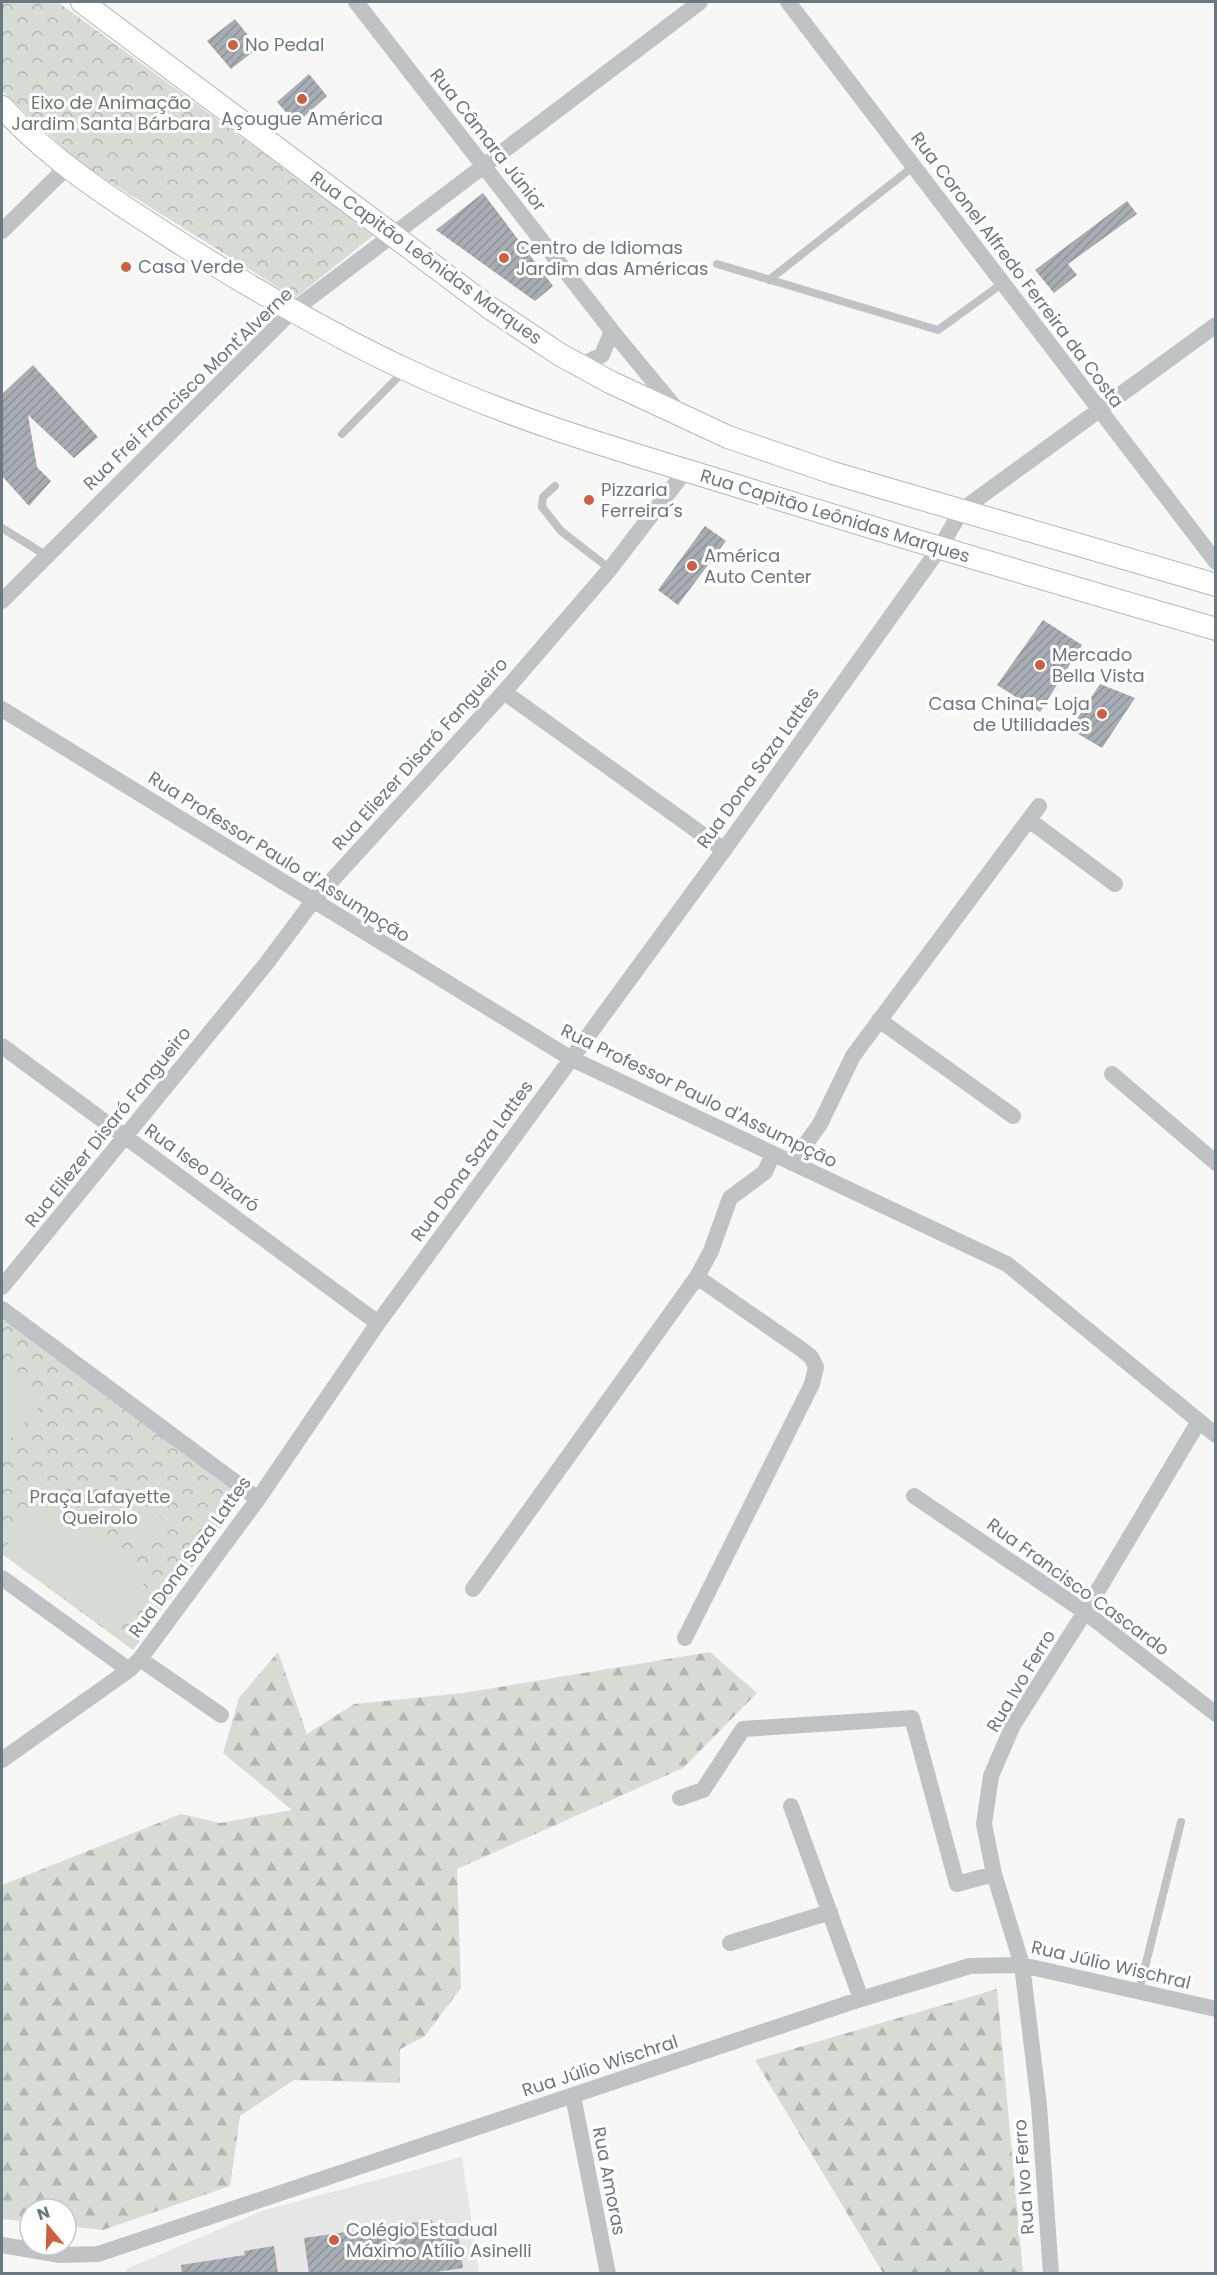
<svg xmlns="http://www.w3.org/2000/svg" width="1217" height="2275" font-family="Poppins,sans-serif">
<style>
.built{fill:#e5e6e5}
.forest{fill:url(#forest-firs)}
.park{fill:url(#park-crowns)}
.pitch{fill:#d7dcd5}
.building{fill:url(#building-hatch)}
.lines{fill:none;stroke-linecap:round;stroke-linejoin:round}
.secondary-casing{stroke:#b2b7ba;stroke-width:24}
.service{stroke:#bfc3c6;stroke-width:8}
.minor{stroke:#bfc3c6;stroke-width:16}
.secondary{stroke:#fff;stroke-width:22}
.poi-dot{fill:#ce603f;stroke:#fff;stroke-width:2}
.labels{text-anchor:middle;stroke-width:6;stroke-linejoin:round;paint-order:stroke}
.poi-label{font-size:18px;fill:#6a7882;stroke:#fff;text-anchor:start}
.park-label{font-size:18px;fill:#6c7a68;stroke:#fff}
.street-label{font-size:18px;fill:#6a7882;stroke:#fff}
</style>
<defs>
<pattern id="forest-firs" width="22" height="20" patternUnits="userSpaceOnUse" patternTransform="scale(1.5)"><rect width="22" height="20" fill="#d7dcd5"/><path d="M5 1l3.5 6h-7zM16 11l3.5 6h-7z" fill="#b2b7b2"/></pattern>
<pattern id="park-crowns" width="20" height="18" patternUnits="userSpaceOnUse" patternTransform="scale(1.5)"><rect width="20" height="18" fill="#d7dcd5"/><path d="M2 6a3 3 0 1 1 6 0M12 15a3 3 0 1 1 6 0" fill="none" stroke="#b2b7b2"/></pattern>
<pattern id="building-hatch" width="6" height="6" patternUnits="userSpaceOnUse" patternTransform="scale(1.5)"><rect width="6" height="6" fill="#a7aeb3"/><path d="M-1 1l2-2M0 6l6-6M5 7l2-2" fill="none" stroke="#8c9297"/></pattern>
</defs>
<rect width="100%" height="100%" fill="#f7f7f5"/>
<!-- built -->
<path class="built" d="M462 2157 479 2273 127 2274 126 2269 262 2211Z"/>
<!-- forest -->
<path class="forest" d="M278 1652 307 1734 354 1704 463 1693 710 1652 757 1693 683 1768 457 1869 461 1988 424 2037 400 2049V2083L294 2080 240 2116 230 2186 103 2230 66 2226V2209H30V2222L2 2219V1885L181 1814 220 1823 292 1810 223 1753 239 1698Z
M997 1989 1023 2273H883L755 2060Z"/>
<!-- park -->
<path class="park" d="M2 2H58L374 235 295 298 78 162 2 91Z
M8 1315 242 1498 133 1650 2 1554V1323Z"/>
<!-- pitch -->
<path class="pitch" d="M2 1368 47 1399 2 1447Z
M108 1475 166 1522 148 1552 86 1507Z
M44 1492 151 1573 112 1633 2 1552Z"/>
<!-- building -->
<path class="building" d="M235 19 258 48 231 69 207 41Z
M309 74 327 96 296 124 277 102Z
M483 193 553 286 535 301 436 230Z
M1127 201 1137 214 1068 264 1077 275 1054 293 1035 270Z
M33 365 98 437 74 458 28 415 37 467 51 481 29 506 2 476V394Z
M705 526 726 541 678 605 658 590Z
M1043 620 1082 645 1040 712 997 685Z
M1100 684 1135 698 1102 748 1070 729Z
M432 2220 434 2237 458 2234 463 2268 422 2274H309L304 2238Z
M274 2246 278 2274H182L181 2265 245 2255 244 2251Z"/>
<g class="lines">
<!-- secondary casing -->
<g class="secondary-casing">
<path id="secondary" d="M82 2 490 308 559 354 610 382 728 437 833 473 1216 585
M2 107C54 164 119 204 183 245 255 290 328 333 405 369 510 419 623 451 734 485 894 535 1054 582 1216 629"/>
</g>
<!-- service -->
<path class="service" d="M717 264 938 330 1003 283
M769 280 914 166
M342 434 405 370
M555 486 543 497 542 507 561 531 610 569
M2 528 47 556
M1139 1991 1181 1822"/>
<!-- minor -->
<path class="minor" d="M356 2 612 331 678 411
M788 2 1216 562
M2 231 67 167
M580 366 602 355 612 331
M2 601 291 312 700 2
M504 692 724 850
M2 709 570 1058 1007 1264 1216 1435
M1029 820 1115 884
M879 1020 1013 1116
M2 1046 378 1323
M1112 1074 1216 1163
M792 1163 820 1124 853 1056 1039 806
M2 1287 266 964 313 901 504 692 610 569 686 470
M2 1309 258 1499
M914 1496 1085 1612 1216 1714
M2 1578 129 1670
M473 1589 697 1277 711 1251 730 1198 765 1172 773 1154
M685 1638 812 1384 816 1367 811 1357 801 1349 697 1277
M140 1659 221 1715
M2 1760 129 1670 140 1659 258 1499 378 1323 724 850 939 549 962 510 1216 325
M680 1798 703 1790 743 1729 912 1718 957 1884 994 1874
M791 1806 861 1999
M730 1943 830 1912
M573 2096 608 2274
M2 2245 60 2255 98 2254 861 1999 970 1966 1022 1965 1216 2009
M1051 2274 1039 2105 1022 1965 994 1874 984 1824 991 1776 1013 1725 1085 1612 1199 1421"/>
<!-- secondary -->
<use href="#secondary" class="secondary"/>
</g>
<!-- markers -->
<g class="poi-dot">
<circle cx="233" cy="45" r="6"/>
<circle cx="302" cy="99" r="6"/>
<circle cx="504" cy="258" r="6"/>
<circle cx="126" cy="267" r="6"/>
<circle cx="589" cy="500" r="6"/>
<circle cx="692" cy="566" r="6"/>
<circle cx="1040" cy="665" r="6"/>
<circle cx="1102" cy="714" r="6"/>
<circle cx="334" cy="2240" r="6"/>
</g>
<g class="labels">
<!-- poi labels -->
<g class="poi-label">
<text x="245" y="51">No Pedal</text>
<text x="302" y="125" text-anchor="middle">Açougue América</text>
<text x="516" y="254">Centro de Idiomas<tspan x="516" dy="21">Jardim das Américas</tspan></text>
<text x="138" y="273">Casa Verde</text>
<text x="601" y="496">Pizzaria<tspan x="601" dy="21">Ferreira´s</tspan></text>
<text x="704" y="562">América<tspan x="704" dy="21">Auto Center</tspan></text>
<text x="1052" y="661">Mercado<tspan x="1052" dy="21">Bella Vista</tspan></text>
<text x="1090" y="710" text-anchor="end">Casa China - Loja<tspan x="1090" dy="21">de Utilidades</tspan></text>
<text x="346" y="2236">Colégio Estadual<tspan x="346" dy="21">Máximo Atílio Asinelli</tspan></text>
</g>
<!-- park labels -->
<g class="park-label">
<text x="111" y="109">Eixo de Animação<tspan x="111" dy="21">Jardim Santa Bárbara</tspan></text>
<text x="100" y="1503">Praça Lafayette<tspan x="100" dy="21">Queirolo</tspan></text>
</g>
<!-- street labels -->
<g class="street-label">
<text transform="translate(488 140) rotate(52)" y="6">Rua Câmara Júnior</text>
<text transform="translate(426 258) rotate(36)" y="6">Rua Capitão Leônidas Marques</text>
<text transform="translate(1017 270) rotate(53)" y="6">Rua Coronel Alfredo Ferreira da Costa</text>
<text transform="translate(188 389) rotate(-44)" y="6">Rua Frei Francisco Mont'Alverne</text>
<text transform="translate(835 516) rotate(17)" y="6">Rua Capitão Leônidas Marques</text>
<text transform="translate(420 754) rotate(-48)" y="6">Rua Eliezer Disaró Fangueiro</text>
<text transform="translate(758 768) rotate(-54)" y="6">Rua Dona Saza Lattes</text>
<text transform="translate(279 857) rotate(32)" y="6">Rua Professor Paulo d'Assumpção</text>
<text transform="translate(699 1096) rotate(26)" y="6">Rua Professor Paulo d'Assumpção</text>
<text transform="translate(108 1127) rotate(-51)" y="6">Rua Eliezer Disaró Fangueiro</text>
<text transform="translate(472 1161) rotate(-54)" y="6">Rua Dona Saza Lattes</text>
<text transform="translate(202 1168) rotate(36)" y="6">Rua Iseo Dizaró</text>
<text transform="translate(190 1557) rotate(-54)" y="6">Rua Dona Saza Lattes</text>
<text transform="translate(1078 1587) rotate(36)" y="6">Rua Francisco Cascardo</text>
<text transform="translate(1021 1681) rotate(-59)" y="6">Rua Ivo Ferro</text>
<text transform="translate(1111 1965) rotate(13)" y="6">Rua Júlio Wischral</text>
<text transform="translate(600 2066) rotate(-18)" y="6">Rua Júlio Wischral</text>
<text transform="translate(1024 2177) rotate(-94)" y="6">Rua Ivo Ferro</text>
<text transform="translate(609 2181) rotate(79)" y="6">Rua Amoras</text>
</g>
</g>
<!-- border -->
<rect width="1217" height="2275" fill="none" stroke="#6a7882" stroke-width="6"/>
<!-- north arrow -->
<g transform="translate(48 2227) rotate(341)"><circle r="28" fill="#ffffff" stroke="#c3c9cd" stroke-width="1.5"/>
<path d="M0-4.5L10 22L0 15L-10 22Z" fill="#ce603f"/>
<text y="-9" font-size="16" font-weight="bold" text-anchor="middle" fill="#6a7882">N</text>
</g>
</svg>
